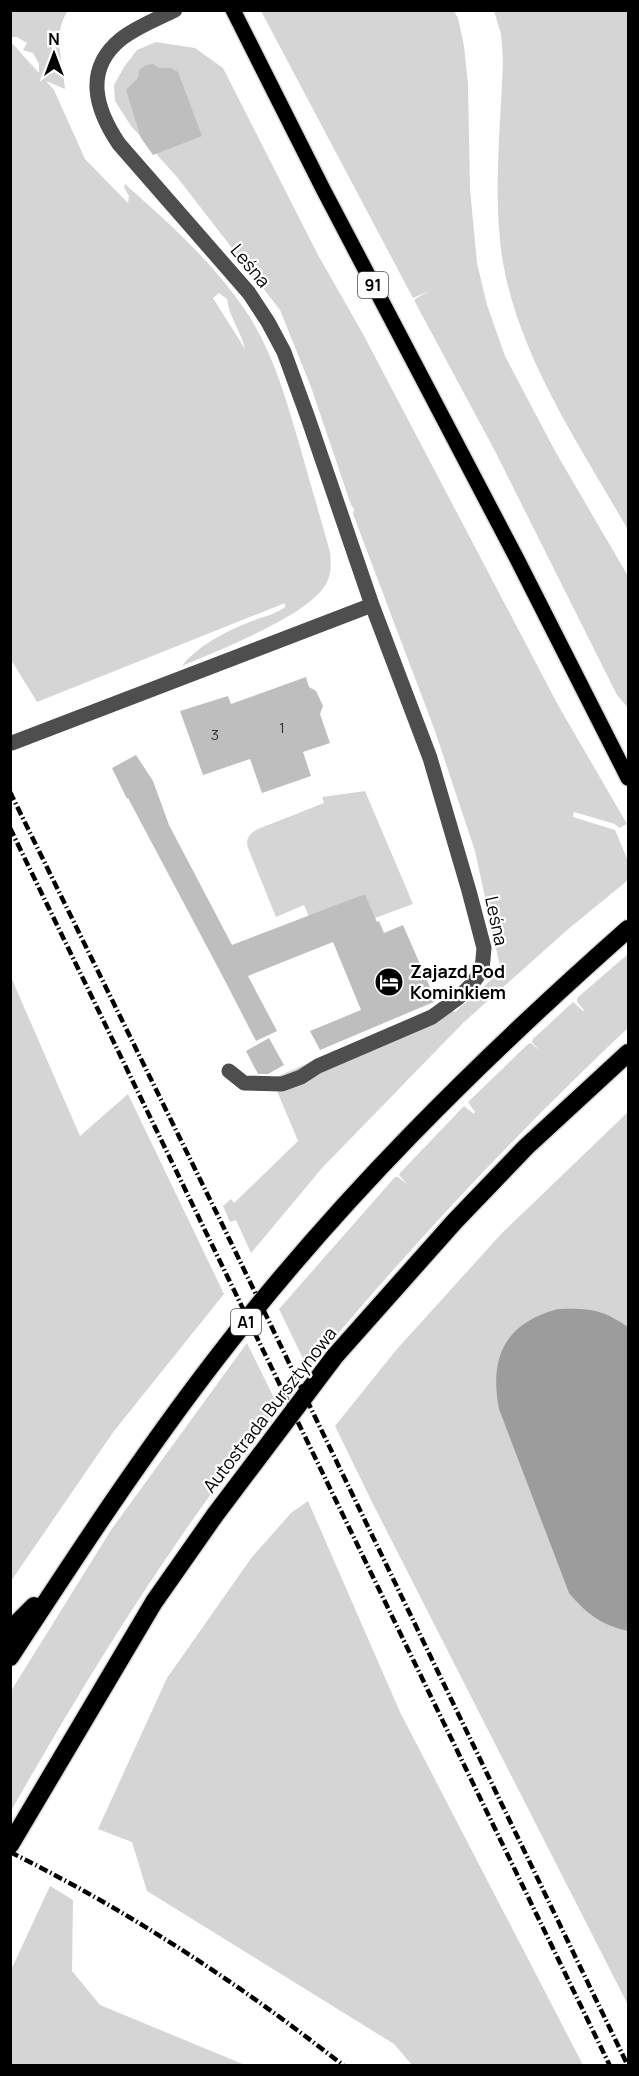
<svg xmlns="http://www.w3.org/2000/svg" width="639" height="2076" font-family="Manrope,sans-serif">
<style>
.green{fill:#d5d5d5;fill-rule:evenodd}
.water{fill:#9c9c9c}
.building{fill:#bebebe}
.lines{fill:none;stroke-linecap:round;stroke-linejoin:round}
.major-casing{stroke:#dbdbdb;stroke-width:18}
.highway-casing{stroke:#dbdbdb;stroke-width:21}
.minor{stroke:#4e4e4e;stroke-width:15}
.major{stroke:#000;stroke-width:15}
.highway{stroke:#000;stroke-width:18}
.rail{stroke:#000;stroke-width:4.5;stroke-dasharray:9 3 1.5 3;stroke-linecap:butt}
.labels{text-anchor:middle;stroke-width:4.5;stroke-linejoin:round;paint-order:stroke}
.number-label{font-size:15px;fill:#303030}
.shield{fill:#fff;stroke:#4c4c4c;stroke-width:1.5}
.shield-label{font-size:16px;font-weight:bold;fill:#000}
.street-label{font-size:18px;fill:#000;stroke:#fff}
.poi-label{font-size:18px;font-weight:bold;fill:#000;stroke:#fff;text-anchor:start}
</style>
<rect width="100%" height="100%" fill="#fff"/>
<!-- green -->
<path class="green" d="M11 10 68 11C52 32 63 64 65 89L46 81 54 90 85 159 128 203 129 196 124 187 125 184C170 224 216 265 249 316 274 355 286 399 299 443 309 479 320 516 330 552 331 563 332 573 326 584 308 616 217 651 182 666 198 645 230 629 255 620 266 616 275 614 285 607V603L37 702 10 658 11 42 39 73V64L33 53 23 50 27 43 17 37H11ZM219 293 227 299C229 317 241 331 245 349L213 298Z
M454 11 458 18 464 46 468 84 470 189 477 263 487 305 505 356 555 451 628 576V708L617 695 496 453 415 302V299L429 291 413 298 261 11Z
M494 11H628V530C581 447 520 359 503 263 492 199 501 124 503 59L501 34Z
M156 42 195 48 223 68 318 255 363 334 558 705 627 824 619 828 615 824 574 812 573 817 615 830 628 861V880L566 931 463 1023 323 1167 251 1253 236 1220 230 1222 223 1206 231 1199 234 1203 298 1141 272 1079 444 1003 455 1012 501 971 475 851 435 731 353 514 354 509 351 505 311 387 280 310 177 177 131 126 115 101 114 85 124 67 137 50Z
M365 791 413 904 375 918 365 894 309 917 304 905 276 917 248 848C245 839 250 833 258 829L324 803 322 797Z
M628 954V1028C514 1135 408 1249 308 1369L279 1309 395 1177H398L407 1184 399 1175 400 1173 464 1106 474 1114 475 1112 468 1102 528 1044 531 1043 540 1051 532 1042 533 1039 573 1002 583 1011 584 1010 577 1002V998Z
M11 977 80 1136 128 1094 224 1294 114 1431 11 1581Z
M628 1112V2005L373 1504 335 1426 397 1349 502 1233Z
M247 1343 278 1406C176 1533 91 1670 11 1811V1691L111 1530Z
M308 1501 400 1712 583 2065H412L394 2044 147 1891 132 1842 98 1829 167 1678 252 1557 291 1513Z
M50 1886 73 1900 72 1971 100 2005 245 2065H11V1970Z"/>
<!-- water -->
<path class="water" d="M558 1309C590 1308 601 1309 628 1327V1631C601 1625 587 1614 569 1593L499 1409C489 1357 505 1323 558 1309Z"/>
<!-- building -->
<path class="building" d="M153 64 159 68H171L178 72 202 136 153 155 141 138 126 90 138 78 139 70 146 65Z
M306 677 309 687 316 691 323 706 320 714 330 743 303 752 311 776 262 793 250 759 203 775 180 711 228 696 231 704Z
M136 755 153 781 169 825 232 945 365 894 377 922 379 921 384 933 403 925 436 1001 320 1050 310 1031 361 1010 333 942 248 976 277 1031 256 1041 223 977 128 798 127 799 112 768Z
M269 1038 284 1065 268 1074H258L246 1051Z"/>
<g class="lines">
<!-- major casing -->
<g class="major-casing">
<path id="major" d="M233 10 323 189 517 559 628 778"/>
</g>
<!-- highway casing -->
<g class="highway-casing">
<path id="highway" d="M10 1630 34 1606
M10 1657C76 1556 142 1455 216 1359 337 1201 479 1061 628 929
M10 1845 154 1602 215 1515 335 1356 455 1221 526 1147 628 1053"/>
</g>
<!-- minor -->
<path class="minor" d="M175 10C157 19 136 27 121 39 83 70 96 110 119 144L249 293 268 322 284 352 308 418 372 605 430 758 469 891 484 948 482 970 472 984 458 998 432 1017 318 1066 301 1077 282 1084 244 1083 229 1071
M12 743 372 605"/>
<!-- major -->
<use href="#major" class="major"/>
<!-- highway -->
<use href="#highway" class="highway"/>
<!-- rail -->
<path class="rail" d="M10 792 223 1226 628 2066
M10 828 610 2066
M10 1852C129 1911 240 1984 344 2066"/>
</g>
<!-- icons -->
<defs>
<g id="hotel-disc" transform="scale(1.5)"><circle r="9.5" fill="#000" stroke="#fff"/><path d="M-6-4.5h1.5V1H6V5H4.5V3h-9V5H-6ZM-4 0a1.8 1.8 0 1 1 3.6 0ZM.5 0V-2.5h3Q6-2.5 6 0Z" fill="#fff"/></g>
</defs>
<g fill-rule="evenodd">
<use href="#hotel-disc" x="389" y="982"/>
</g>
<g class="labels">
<!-- number labels -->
<g class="number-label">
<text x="282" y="733">1</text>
<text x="215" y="740">3</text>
</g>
<!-- shield labels -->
<g class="shield">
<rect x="358" y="272" width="30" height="26" rx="4.5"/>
<rect x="231" y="1309" width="30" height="26" rx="4.5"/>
</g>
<g class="shield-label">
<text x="373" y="291">91</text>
<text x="246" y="1328">A1</text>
</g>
<!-- street labels -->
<g class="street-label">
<text transform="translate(250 266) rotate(50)" y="6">Leśna</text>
<text transform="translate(496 921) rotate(78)" y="6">Leśna</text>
<text transform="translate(270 1410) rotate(-52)" y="6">Autostrada Bursztynowa</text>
</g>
<!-- poi labels -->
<g class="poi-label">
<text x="410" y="978">Zajazd Pod<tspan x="410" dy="21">Kominkiem</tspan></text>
</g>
</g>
<!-- border -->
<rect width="639" height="2076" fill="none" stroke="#000000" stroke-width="24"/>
<!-- north arrow -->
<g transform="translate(54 54)" stroke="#ffffff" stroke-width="4.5" paint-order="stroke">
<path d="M0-4.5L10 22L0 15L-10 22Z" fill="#000000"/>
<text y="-9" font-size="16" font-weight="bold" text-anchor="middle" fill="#000000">N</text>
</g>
</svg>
